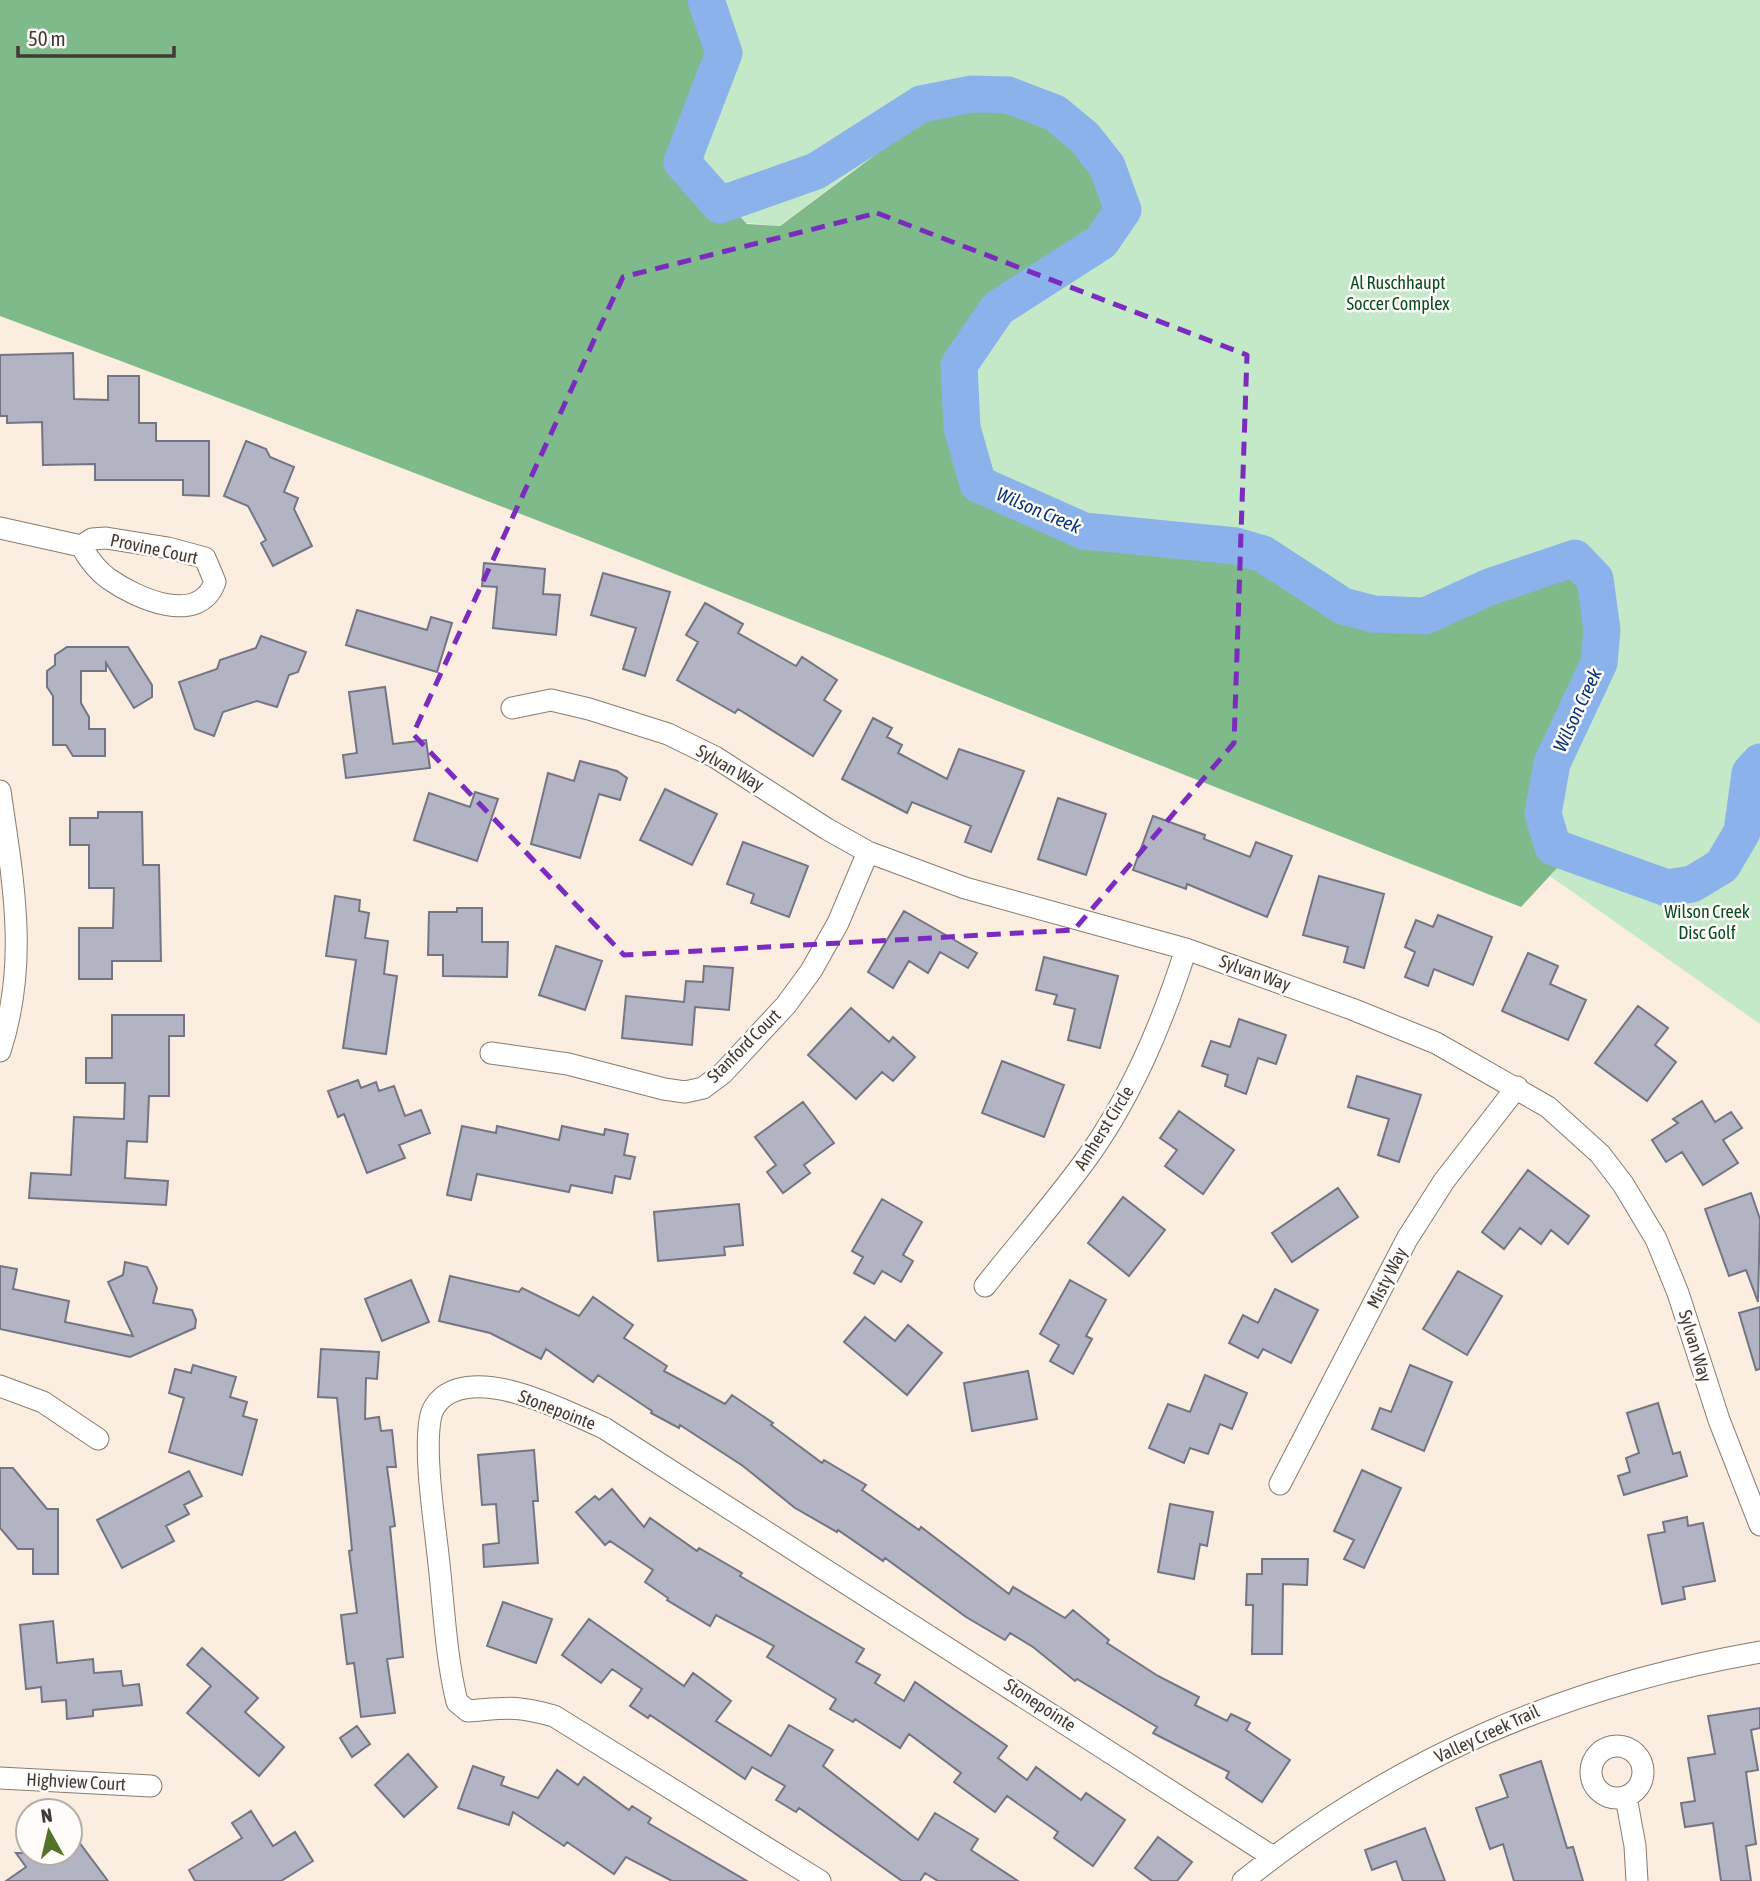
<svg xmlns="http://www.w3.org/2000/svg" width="1760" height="1881" font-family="'Asap Condensed',sans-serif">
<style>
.green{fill:#c3e9c9}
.forest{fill:#7eba8a}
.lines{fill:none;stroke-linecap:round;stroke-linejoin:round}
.river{stroke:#8cb2ec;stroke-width:37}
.building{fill:#b2b3c3;stroke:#747584;stroke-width:2}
.minor-casing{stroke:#887c6f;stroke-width:23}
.minor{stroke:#fff;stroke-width:21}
.marked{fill:none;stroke:#7b2cbf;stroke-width:5;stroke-dasharray:14 9;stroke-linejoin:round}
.labels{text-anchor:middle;stroke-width:5;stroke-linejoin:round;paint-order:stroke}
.park-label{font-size:18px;fill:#064e21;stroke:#fffcf9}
.street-label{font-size:18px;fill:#403a35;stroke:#fffcf9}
.water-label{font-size:19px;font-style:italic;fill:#063578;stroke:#fffcf9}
</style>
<rect width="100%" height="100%" fill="#fbeddf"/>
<!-- green -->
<path class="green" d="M704 0H1760V1024L1550 876 1571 853 1535 821 1569 738 1543 550 1493 594 1411 630 1334 616 1252 556 1064 533 976 471 953 360 1001 318 953 96 779 226 747 223 680 149 716 50Z"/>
<!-- forest -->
<path class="forest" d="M0 0H704L716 50 680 149 747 224 780 226 954 96 1031 109 1123 190 1069 273 1001 318 953 360 976 471 1064 533 1252 556 1334 616 1411 630 1493 594 1543 550 1603 607 1569 738 1535 821 1571 853 1521 907C1014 709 510 505 0 316Z"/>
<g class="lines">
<!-- river -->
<path class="river" d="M706 0 724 53 682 162 720 205 816 171 921 104 972 94 1008 95 1055 113 1084 137 1107 166 1123 210 1101 242 998 308 959 365 962 428 978 484 1084 531 1236 546 1263 554 1343 606 1373 614 1425 616 1489 587 1575 558 1595 579 1602 630 1599 663 1552 763 1543 814 1553 847 1667 888 1692 884 1722 866 1742 832 1750 773 1760 762"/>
</g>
<!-- building -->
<path class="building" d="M73 353 74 399 108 400V376H139V423H156V441H209V496L183 495V480H95V464L43 465 42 422 7 423V416H0V355Z
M246 441 266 449 270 457 294 467 284 492 298 498 294 509 312 546 273 566 261 543 266 540 248 506 224 496Z
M484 563 545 569 543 594 560 595 556 635 493 628 497 587 482 586Z
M603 573 670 592 645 676 623 669 636 628 591 615Z
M705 603 743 624 738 633 796 666 802 657 837 680 824 700 841 711 813 756 738 709 735 713 677 680 698 642 686 635Z
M357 610 427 630 431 617 452 623 437 672 346 645Z
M261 636 306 652 298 672 289 675 277 707 257 701 223 712 214 736 195 729 179 682 217 669 220 660 256 648Z
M67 647H128L152 685V697L134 708 106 663V671H81V703L89 717V729H105V756H73L66 745H53V696L47 687V671L55 665V655Z
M385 687 393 744 426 740 430 768 346 778 343 755 357 753 349 692Z
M873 718 892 728 887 737 902 745 898 753 947 779 959 749 1024 771 991 852 965 842 971 826 912 802 907 813 842 779Z
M580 761 617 771 627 778 620 800 599 794 580 858 531 844 548 773 574 781Z
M665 789 717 814 692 865 640 840Z
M475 792 498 799 477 861 414 840 429 793 470 807Z
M1058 798 1106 814 1086 875 1038 859Z
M98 812H142L143 865H159L161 961H112V979H79V928H113L114 888H89V845H70V818H98Z
M1153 816 1205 835 1204 839 1250 857 1256 842 1292 856 1267 917 1187 884 1186 889 1133 870Z
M743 842 808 866 789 917 751 903 754 894 727 884Z
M1319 876 1384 894 1364 968 1344 962 1348 947 1303 935Z
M335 896 360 900 359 911 369 913 365 938 388 941 384 974 397 976 386 1054 343 1048 356 960 326 956Z
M457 908H482V942H508L507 977 443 976V955H428L429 912H457Z
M904 911 977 953 968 968 940 952 928 973 909 961 893 988 868 972Z
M1438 915 1492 937 1473 985 1434 969 1428 986 1405 977 1415 952 1405 947 1416 920 1433 927Z
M556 946 602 961 585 1010 539 995Z
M1528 953 1558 966 1550 984 1586 1000 1568 1040 1502 1011Z
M1044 957 1118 976 1100 1048 1068 1040 1075 1009 1054 1004 1057 995 1036 990Z
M704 966 733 968 729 1010 695 1007 692 1045 622 1038 626 996 684 1002 686 981 703 982Z
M1638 1006 1668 1028 1655 1045 1676 1062 1647 1101 1595 1063Z
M851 1008 889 1042 893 1037 915 1057 893 1081 882 1072 856 1099 808 1055Z
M112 1015H184V1036H169V1096H149L147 1142 127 1141 125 1178 168 1181 166 1205 29 1198 31 1173 71 1175 74 1117 124 1119 125 1083H86V1058H112Z
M1239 1019 1286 1035 1276 1064 1258 1058 1246 1094 1225 1086 1228 1075 1202 1066 1211 1041 1230 1047Z
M1002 1061 1064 1085 1044 1137 982 1113Z
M1357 1076 1421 1095 1399 1162 1378 1155 1389 1119 1348 1107Z
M358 1080 361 1088 376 1082 379 1091 394 1086 405 1116 421 1110 430 1133 399 1145 405 1158 367 1173 344 1114 338 1117 328 1091Z
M1702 1101 1715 1122 1731 1112 1742 1128 1723 1140 1738 1163 1703 1185 1682 1152 1666 1162 1652 1140 1678 1123 1673 1119Z
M803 1102 834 1143 804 1165 810 1173 783 1193 767 1172 776 1165 755 1137Z
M1179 1111 1234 1150 1203 1194 1165 1166 1177 1150 1160 1138Z
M462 1126 496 1133 497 1126 559 1140 562 1126 604 1135 605 1129 628 1134 624 1155 635 1157 630 1179 615 1176 612 1193 571 1185 569 1192 477 1174 471 1200 447 1195Z
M1528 1170 1589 1216 1568 1244 1551 1230 1541 1244 1520 1228 1504 1249 1482 1232Z
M1338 1188 1358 1217 1292 1262 1272 1233Z
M1751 1193 1760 1219 1758 1302 1746 1270 1729 1276 1705 1209Z
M1123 1197 1165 1230 1129 1276 1088 1243Z
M882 1199 922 1222 903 1255 913 1261 901 1282 882 1271 874 1284 854 1273 863 1257 852 1251Z
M739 1204 743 1245 724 1247 725 1255 658 1261 654 1212Z
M125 1262 147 1267 157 1288 153 1303 192 1310 196 1320 195 1328 130 1357 0 1329V1266L17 1269 13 1289 69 1301 65 1322 133 1336 108 1282 123 1275Z
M1458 1271 1502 1296 1467 1355 1423 1329Z
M450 1276 519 1292 522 1288 579 1316 593 1297 633 1325 624 1338 667 1366 664 1371 725 1404 732 1395 773 1423 771 1425 822 1463 824 1460 866 1485 862 1490 919 1530 921 1527 1009 1594 1013 1587 1065 1618 1073 1610 1109 1640 1107 1643 1158 1676 1199 1697 1195 1705 1227 1721 1231 1714 1250 1723 1246 1730 1290 1760 1262 1802 1226 1778 1229 1772 1153 1733 1157 1727 1077 1679 1075 1681 1033 1647 1010 1633 1005 1640 966 1617 885 1558 883 1561 838 1530 837 1532 795 1508 743 1466 680 1425 679 1428 651 1413 652 1411 598 1375 593 1382 546 1349 541 1359 490 1333 439 1321Z
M411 1280 429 1322 382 1341 365 1299Z
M1070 1280 1106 1300 1086 1336 1092 1339 1073 1374 1050 1361 1059 1345 1040 1334Z
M1275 1289 1318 1310 1291 1363 1263 1349 1258 1358 1229 1343 1243 1315 1258 1323Z
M1760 1307V1369L1756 1370 1739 1313Z
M865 1317 895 1341 908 1325 942 1353 907 1395 844 1342Z
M321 1349 379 1352 377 1379 366 1378 365 1419 379 1417 381 1431 392 1430 396 1467H387L395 1526 390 1527 403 1657 387 1659 395 1713 361 1717 354 1663 347 1664 341 1615 357 1613 349 1551 352 1550 337 1398 318 1397Z
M193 1365 236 1377 230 1397 247 1402 243 1416 257 1420 242 1475 169 1452 184 1398 169 1393 175 1369 191 1373Z
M1410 1365 1452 1382 1424 1451 1372 1429 1380 1408 1391 1412Z
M1028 1371 1037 1419 972 1431 964 1383Z
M1205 1375 1247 1393 1232 1429 1220 1424 1208 1454 1190 1448 1184 1463 1149 1448 1168 1404 1190 1412Z
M1658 1403 1673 1454 1680 1452 1687 1476 1624 1495 1618 1476 1630 1472 1626 1458 1639 1453 1627 1413Z
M534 1450 538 1501H533L538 1563 484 1567 483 1545 499 1543 496 1504 482 1505 478 1455Z
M0 1468H13L47 1509H58V1574H33V1549H18L0 1528Z
M1362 1470 1401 1488 1364 1568 1344 1559 1354 1540 1334 1531Z
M189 1471 202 1496 184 1505 189 1514 166 1526 174 1541 122 1568 97 1520Z
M612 1489 644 1527 650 1518 697 1551 699 1548 742 1573 740 1576 864 1649 856 1662 880 1675 875 1683 904 1701 915 1682 1007 1746 998 1758 1027 1780 1036 1767 1081 1800 1086 1793 1125 1820 1093 1866 1054 1838 1058 1832 1007 1796 995 1812 954 1782 961 1773 909 1734 900 1748 855 1719 853 1722 830 1709 836 1699 767 1657 774 1646 716 1615 710 1626 667 1600 668 1598 645 1582 653 1570 610 1541 605 1545 576 1512 595 1496 599 1500Z
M1170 1504 1213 1512 1207 1546 1200 1544 1194 1579 1158 1572Z
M1687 1517 1688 1526 1703 1523 1715 1581 1683 1587 1685 1599 1662 1604 1648 1535 1665 1532 1663 1522Z
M1262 1559H1308L1307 1585 1283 1584 1282 1654H1252L1253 1605H1246L1247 1574H1262Z
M503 1602 552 1619 536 1663 487 1646Z
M589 1619 684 1686 693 1673 731 1701 716 1721 771 1756 789 1725 833 1750 823 1766 918 1840 935 1813 978 1839 971 1850 1018 1881H938L925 1873 920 1881H902L799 1808 796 1812 776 1800 785 1786 752 1767 745 1779 650 1715 648 1718 630 1706 642 1689 612 1669 601 1683 562 1655Z
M53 1621 57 1663 93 1659 94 1673 121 1671 123 1686 139 1684 142 1705 93 1710V1716L67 1719 66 1700 42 1702 41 1687 26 1689 20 1625Z
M202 1648 258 1698 245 1712 284 1747 259 1776 187 1713 211 1686 187 1665Z
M1760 1708V1728L1751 1730 1758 1770 1746 1772 1756 1844 1746 1846 1751 1881H1721L1713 1823 1685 1827 1681 1803 1695 1801 1688 1758 1715 1754 1708 1716Z
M357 1726 370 1744 352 1757 340 1738Z
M408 1754 437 1787 404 1817 375 1785Z
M1541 1761 1567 1848 1573 1847 1583 1881H1514L1503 1844 1490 1849 1476 1808 1508 1797 1500 1775Z
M473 1766 504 1777 501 1785 538 1798 557 1770 578 1785 584 1777 629 1810 632 1806 651 1818 648 1823 747 1881H672L626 1857 614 1874 567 1842 564 1846 513 1812 509 1825 458 1808Z
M251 1811 273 1846 295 1832 313 1861 281 1881H195L189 1870 242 1838 232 1823Z
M1425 1828 1445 1881H1403L1396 1861 1372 1870 1365 1850Z
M70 1830 108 1881H6L26 1867 16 1853H70Z
M1158 1837 1192 1862 1177 1881H1152L1135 1868Z"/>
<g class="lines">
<!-- minor casing -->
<g class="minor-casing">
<path id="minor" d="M0 528 81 546
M106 538 168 548 205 558 215 582C199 627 136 598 109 579 97 571 88 558 81 546L92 539Z
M512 708 551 700 589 709 668 734 715 757 827 829 868 852 965 888 1186 949 1352 1009 1436 1043 1548 1107 1600 1154 1623 1184 1656 1239 1678 1293 1719 1420 1760 1525
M0 791C13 881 29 962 0 1051
M491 1053 568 1064 664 1089 685 1092 703 1088 723 1073 786 1005 811 971 838 923 868 852
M985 1286C1016 1247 1049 1209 1079 1169 1129 1103 1161 1027 1186 949
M0 1386 43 1402 98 1439
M1280 1484 1407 1239 1444 1181 1517 1087
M1591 1772a26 26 0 1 1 52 0a26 26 0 1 1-52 0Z
M0 1778 151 1786
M1626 1797 1635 1846 1637 1881
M820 1881 554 1716C515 1705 507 1708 468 1711L457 1702C446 1657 444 1609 439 1564 435 1524 424 1458 430 1420 431 1411 436 1403 443 1397 483 1367 565 1411 604 1428L1273 1857
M1243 1881C1398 1757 1566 1686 1760 1652"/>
</g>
<!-- minor -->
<use href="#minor" class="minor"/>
</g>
<!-- marked area -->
<path class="marked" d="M877 213 1247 355 1234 743 1074 930 624 955 413 734 623 277Z"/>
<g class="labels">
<!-- park labels -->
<g class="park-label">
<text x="1398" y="289">Al Ruschhaupt<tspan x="1398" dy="21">Soccer Complex</tspan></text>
<text x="1707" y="918">Wilson Creek<tspan x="1707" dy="21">Disc Golf</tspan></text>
</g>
<!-- street labels -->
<g class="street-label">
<text transform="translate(154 549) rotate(12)" y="6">Provine Court</text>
<text transform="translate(730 768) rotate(30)" y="6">Sylvan Way</text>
<text transform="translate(1255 973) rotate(20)" y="6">Sylvan Way</text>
<text transform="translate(744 1046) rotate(-45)" y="6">Stanford Court</text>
<text transform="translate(1104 1128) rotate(-58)" y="6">Amherst Circle</text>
<text transform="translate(1387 1278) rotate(-63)" y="6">Misty Way</text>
<text transform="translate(1695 1346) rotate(73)" y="6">Sylvan Way</text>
<text transform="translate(557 1410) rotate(21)" y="6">Stonepointe</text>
<text transform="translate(1040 1705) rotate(33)" y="6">Stonepointe</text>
<text transform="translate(1487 1734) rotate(-25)" y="6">Valley Creek Trail</text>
<text transform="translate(76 1782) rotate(3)" y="6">Highview Court</text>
</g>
<!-- water labels -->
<g class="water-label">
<text transform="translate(1039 510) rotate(23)" y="7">Wilson Creek</text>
<text transform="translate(1577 710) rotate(-65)" y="7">Wilson Creek</text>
</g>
</g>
<!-- north arrow -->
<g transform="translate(49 1832) rotate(352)"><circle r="33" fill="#fffcf9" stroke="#b3aeab" stroke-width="2"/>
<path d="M0-5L12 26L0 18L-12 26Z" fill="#557328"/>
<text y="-10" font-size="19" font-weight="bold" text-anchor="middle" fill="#403a35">N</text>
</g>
<!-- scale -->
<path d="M18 46v10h156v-10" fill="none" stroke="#403a35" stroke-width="3.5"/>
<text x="28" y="46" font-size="21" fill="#403a35" stroke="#fffcf9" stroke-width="5" paint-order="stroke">50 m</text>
</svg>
